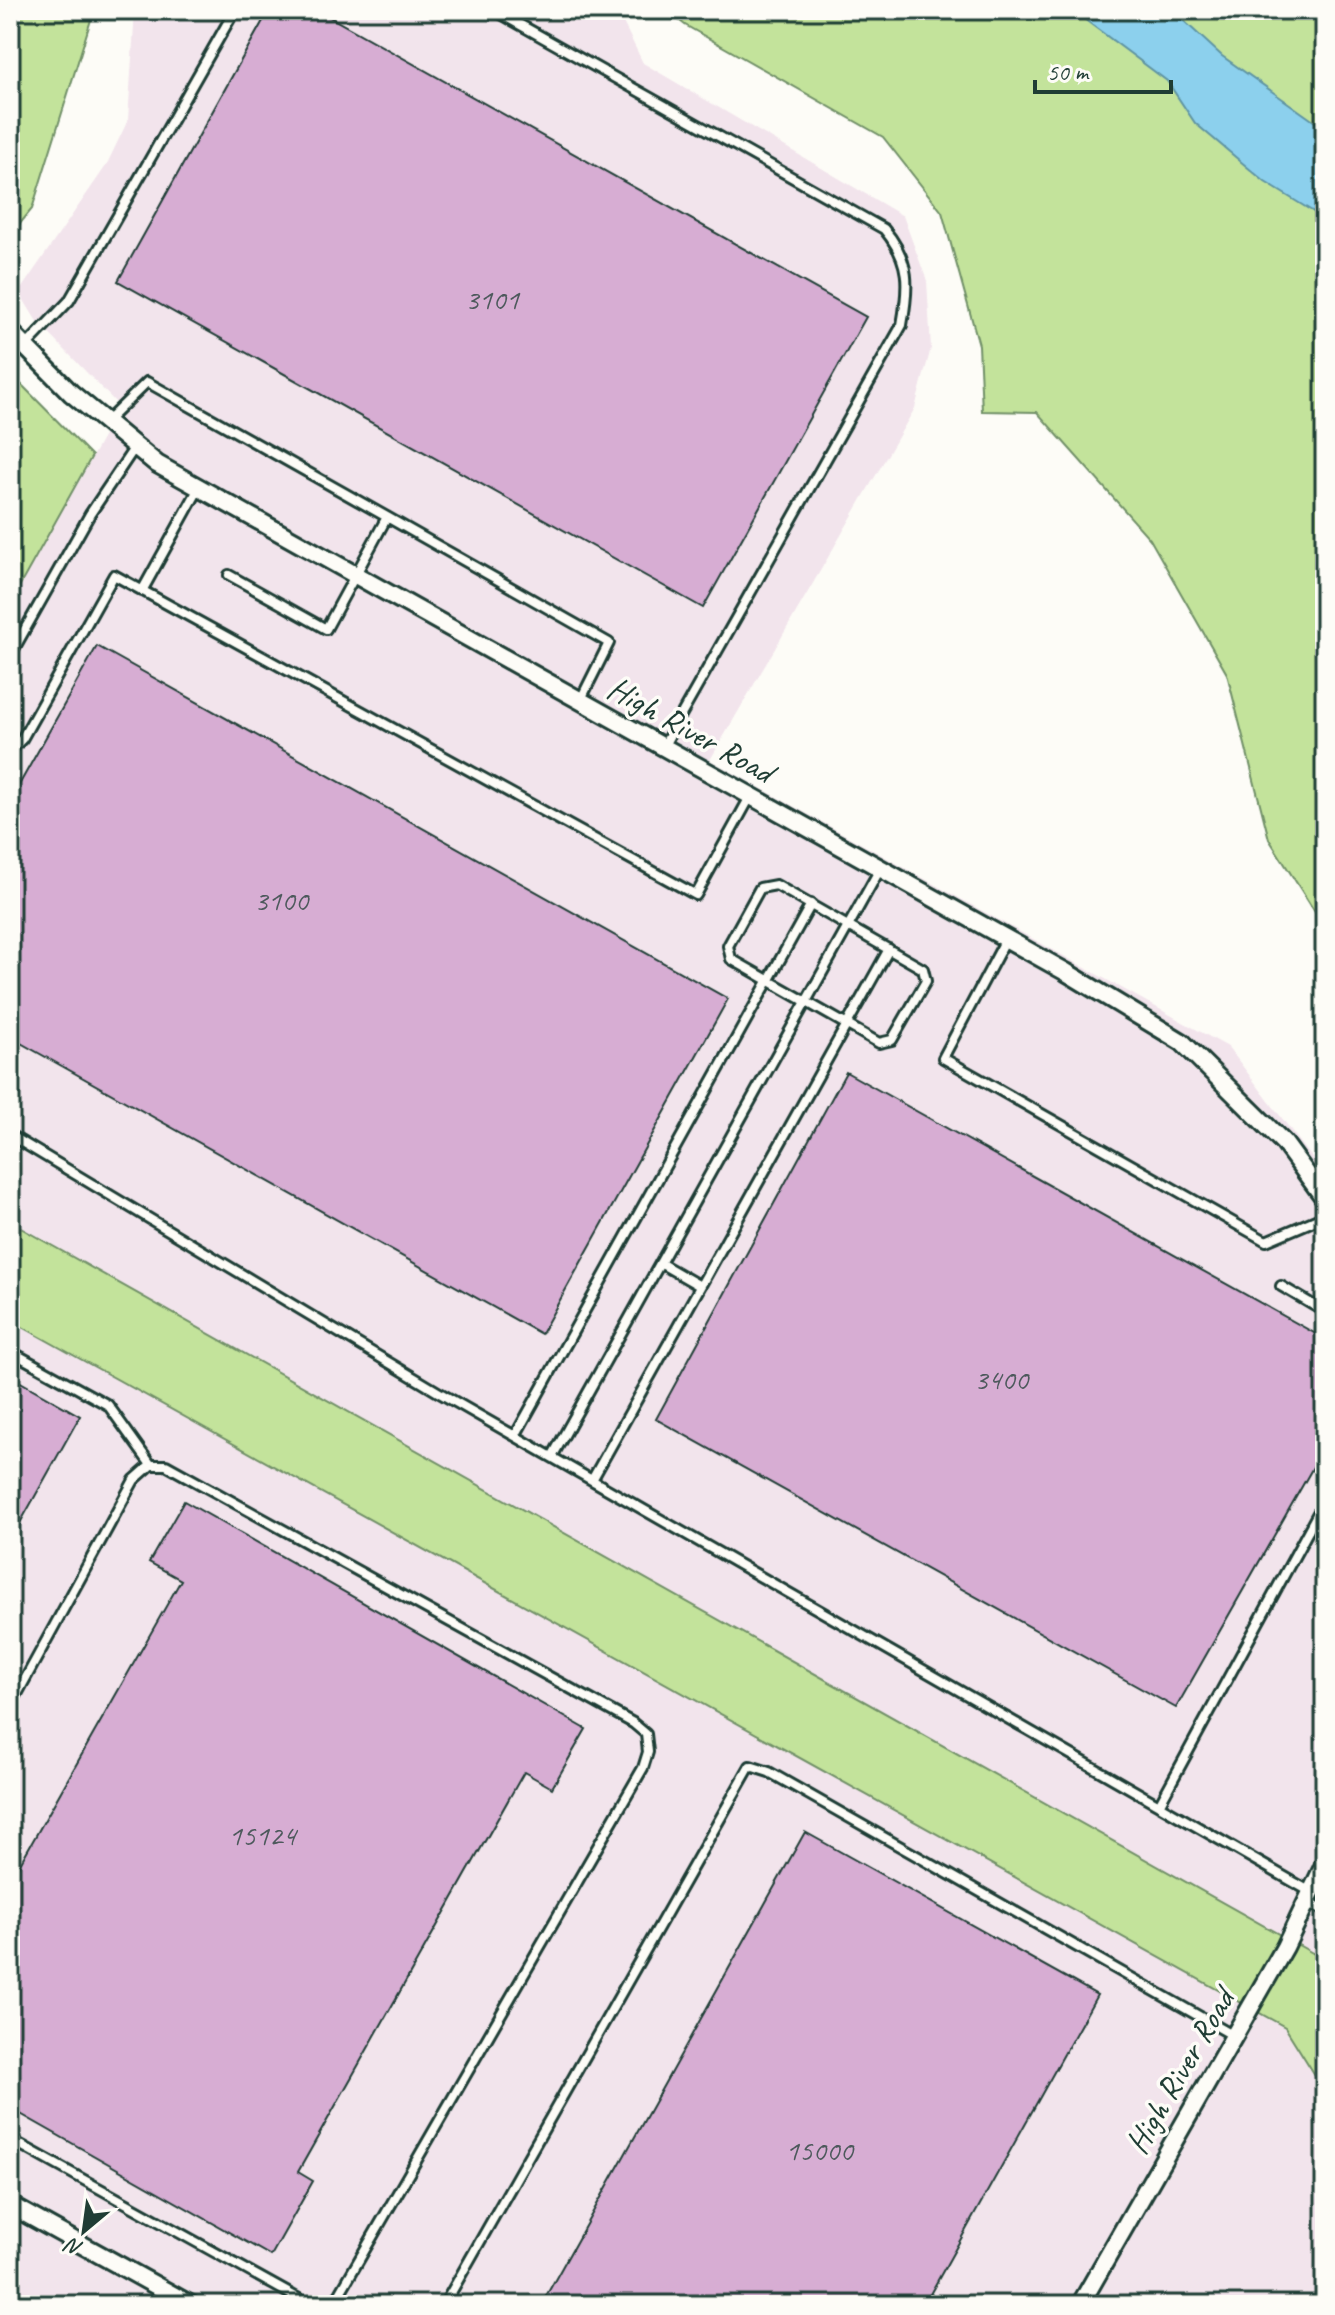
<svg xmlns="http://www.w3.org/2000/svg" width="1335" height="2315" font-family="Caveat,sans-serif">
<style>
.built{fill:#f2e4ec}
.green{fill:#c3e39b;stroke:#719068;stroke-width:2}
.water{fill:#8cd0ed;stroke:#6095a3;stroke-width:2}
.building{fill:#d7add3;stroke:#1f3d34;stroke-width:2}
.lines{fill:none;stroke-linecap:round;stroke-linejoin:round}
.lane-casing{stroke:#1f3d34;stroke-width:14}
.street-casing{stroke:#1f3d34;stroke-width:22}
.lane{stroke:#fdfcf7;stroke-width:8}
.street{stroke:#fdfcf7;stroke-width:16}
.labels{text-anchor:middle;stroke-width:7;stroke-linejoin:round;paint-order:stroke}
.number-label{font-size:30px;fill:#4d595c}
.street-label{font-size:34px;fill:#1f3d34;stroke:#fdfcf7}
</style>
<rect width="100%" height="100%" fill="#fdfcf7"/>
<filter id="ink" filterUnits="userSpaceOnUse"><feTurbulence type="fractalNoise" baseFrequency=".0125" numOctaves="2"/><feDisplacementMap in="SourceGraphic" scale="16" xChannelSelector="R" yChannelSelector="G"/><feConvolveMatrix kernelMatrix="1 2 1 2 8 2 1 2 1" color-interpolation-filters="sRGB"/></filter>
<g filter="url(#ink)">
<!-- built -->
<path class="built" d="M135 10H617L643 63 903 216 927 281 931 348 915 408 710 760 1228 1047 1325 1175V1960L10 1222V603L120 407 36 320 19 292 106 166 128 120Z
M10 1320 1285 2027 1325 2091V2305H10Z"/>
<!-- green -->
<path class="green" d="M10 10H94L32 209 10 236Z
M666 10H1325V928L1269 839 1227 674 1150 539 1037 412 982 411 979 345 942 212 883 137 685 25Z
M10 373 92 456 10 603Z
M10 1222 1325 1960V2091L1285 2027 10 1320Z"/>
<!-- water -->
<path class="water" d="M1072 10H1172L1222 56 1325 129V219L1265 182 1195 123 1167 81Z"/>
<!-- building -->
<path class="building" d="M269 10H317L866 317 703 608 118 281Z
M97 646 728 999 541 1334 10 1037V801Z
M846 1072 1325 1339V1446L1176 1708 656 1419Z
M10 1376 80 1416 10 1541Z
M184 1501 586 1729 552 1788 524 1772 298 2172 313 2181 271 2256 10 2108V1881L181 1580 149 1562Z
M805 1832 1097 1995 924 2305H541Z"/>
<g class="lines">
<!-- lane casing -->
<g class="lane-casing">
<path id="lane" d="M494 10 884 229C911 261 909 286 902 325L663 747
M25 347 69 301 235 10
M106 422 147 382 387 517
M229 575 326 629 387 517 609 643 580 701
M142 591 199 488
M10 656 90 514 135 447
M10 751 22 739 114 575 696 895 750 797
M776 885 923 969 926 981 892 1040 879 1043 731 959 728 946 760 888Z
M1006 939 943 1058 1266 1241 1325 1216
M10 1135 438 1392 1311 1892
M660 1263 700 1286
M1281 1286 1325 1312
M10 1351 108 1405 151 1465
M515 1436 811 904
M552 1457 880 869
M592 1480 889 949
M10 1707 134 1480 151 1465H166L633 1723 646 1734 648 1752 643 1768 333 2305
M1159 1805 1325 1500
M1307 1902 1325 1911
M10 2139 310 2305
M444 2305 750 1766 769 1772 1234 2036"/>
</g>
<!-- street casing -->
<g class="street-casing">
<path id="street" d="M10 331 71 393 157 464 1066 972 1182 1042 1284 1143 1325 1199
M10 2205 191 2305
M1080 2305 1285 1947 1325 1863"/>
</g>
<!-- lane -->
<use href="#lane" class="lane"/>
<!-- street -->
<use href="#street" class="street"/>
</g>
</g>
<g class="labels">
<!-- number labels -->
<g class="number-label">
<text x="492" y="309">3101</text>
<text x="281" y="910">3100</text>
<text x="1001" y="1389">3400</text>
<text x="262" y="1845">15124</text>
<text x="819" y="2160">15000</text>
</g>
<!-- street labels -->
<g class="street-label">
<text transform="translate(691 729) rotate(29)" y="12">High River Road</text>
<text transform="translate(1179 2071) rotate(-60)" y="12">High River Road</text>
</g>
</g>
<!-- margin -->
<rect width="1335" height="2315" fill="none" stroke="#fdfcf7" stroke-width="40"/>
<rect x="20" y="20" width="1295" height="2275" fill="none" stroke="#1f3d34" stroke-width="3" filter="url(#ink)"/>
<!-- north arrow -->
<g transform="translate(84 2231) rotate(209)" stroke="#fdfcf7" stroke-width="6" paint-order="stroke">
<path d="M0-6L14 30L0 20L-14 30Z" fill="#1f3d34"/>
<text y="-12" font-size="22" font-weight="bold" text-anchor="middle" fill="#1f3d34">N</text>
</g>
<!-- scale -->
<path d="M1035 80v12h136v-12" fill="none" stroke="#1f3d34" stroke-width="4"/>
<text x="1047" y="80" font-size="24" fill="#1f3d34" stroke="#fdfcf7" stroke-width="6" paint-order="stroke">50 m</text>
</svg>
